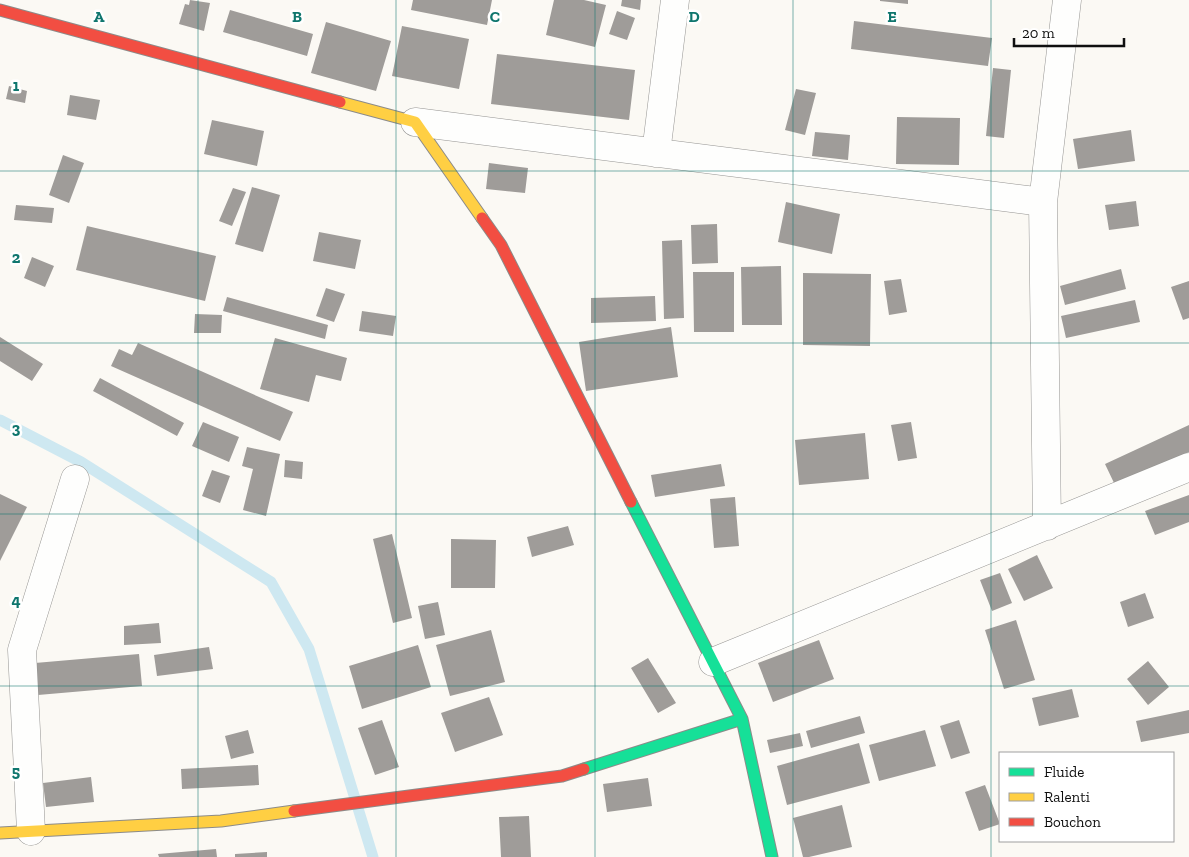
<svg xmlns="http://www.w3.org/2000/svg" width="1189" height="857" font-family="'Zilla Slab',serif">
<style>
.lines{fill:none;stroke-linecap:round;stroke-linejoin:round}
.stream{stroke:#cee8f1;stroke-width:11}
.building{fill:#9f9c99}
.street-casing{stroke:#959492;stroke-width:29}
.fast-casing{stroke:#8c8b89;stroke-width:13}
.slow-casing{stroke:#8c8b89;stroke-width:13}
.jam-casing{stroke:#8c8b89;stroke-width:13}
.street{stroke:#fefefd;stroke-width:28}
.fast{stroke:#16e098;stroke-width:11}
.slow{stroke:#ffcf43;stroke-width:11}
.jam{stroke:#f24e42;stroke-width:11}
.grid{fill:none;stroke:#0f766e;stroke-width:1;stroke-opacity:0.55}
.grid-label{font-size:16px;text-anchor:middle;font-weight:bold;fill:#0f766e;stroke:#fff;stroke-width:5;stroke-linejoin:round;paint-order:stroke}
</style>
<rect width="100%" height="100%" fill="#fbf9f4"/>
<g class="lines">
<!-- stream -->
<path class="stream" d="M0 420 81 462 271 582 309 649 373 857"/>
</g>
<!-- building -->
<path class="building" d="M190 0 210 3 204 31 179 24 185 4 189 5Z
M413 0H492L487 25 411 10Z
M554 0H584L606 5 595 47 546 35Z
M622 0H641L640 10 621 6Z
M880 0H908V4L880 1Z
M230 10 313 34 307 56 223 32Z
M617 11 635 18 627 40 609 34Z
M854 21 992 38 988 66 851 49Z
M326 22 391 41 376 91 311 73Z
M402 26 469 39 459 89 392 76Z
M497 54 635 70 629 120 491 104Z
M993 68 1011 70 1004 138 986 136Z
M9 86 27 91 25 103 6 99Z
M796 89 816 93 805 135 785 130Z
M70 95 100 100 96 120 67 115Z
M897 117 960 118 959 165 896 164Z
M212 120 264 131 257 166 204 154Z
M1131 130 1135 161 1078 169 1073 139Z
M815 132 850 135 848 160 812 156Z
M63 155 84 163 69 203 49 195Z
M489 163 528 168 525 193 486 189Z
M252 187 280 195 263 252 235 244Z
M233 188 246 192 232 226 219 221Z
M1136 201 1139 226 1109 230 1105 205Z
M786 202 840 214 832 254 778 242Z
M16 205 54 208 52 223 14 220Z
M717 224 718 263 692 264 691 225Z
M87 226 216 256 205 301 76 270Z
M319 232 361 240 355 269 313 261Z
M682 240 684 318 664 319 662 241Z
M32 257 54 266 45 287 24 278Z
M781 266 782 325H742L741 267Z
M1121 269 1126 289 1065 305 1060 286Z
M693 272H734V332H694Z
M803 273 871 274 870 346 803 345Z
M901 279 907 312 889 315 884 281Z
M1189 281V318L1183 320 1171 287Z
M326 288 345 294 334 322 316 316Z
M655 296 656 321 591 323V298Z
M227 297 328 325 325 339 223 311Z
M1135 300 1140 322 1066 338 1061 316Z
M362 311 396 316 393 336 359 331Z
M195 314 222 315 221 333H194Z
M671 327 678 377 586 391 579 342Z
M0 337 43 364 32 381 0 361Z
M275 338 347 358 341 381 316 375 309 402 260 389Z
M138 343 293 412 280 441 111 366 119 349 132 355Z
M100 378 184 423 177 436 93 391Z
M203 422 239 437 229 462 192 446Z
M911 422 917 458 898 461 891 425Z
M1189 425V452L1115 485 1105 464Z
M865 433 869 479 799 485 795 440Z
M247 447 280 454 266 516 243 510 253 469 242 466Z
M285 460 303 462 302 479 284 477Z
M721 464 725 486 655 497 651 475Z
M212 470 230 476 220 503 202 496Z
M0 494 27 507 0 561Z
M1189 495V522L1155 535 1145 511Z
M735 497 739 546 714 548 710 499Z
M568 526 574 545 532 557 527 537Z
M392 534 412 618 393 623 373 539Z
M451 539 496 540 495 588H451Z
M1037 555 1053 588 1024 601 1008 569Z
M1000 573 1012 603 992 611 980 580Z
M1145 593 1154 618 1128 627 1120 602Z
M438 602 445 635 425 639 418 606Z
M1016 620 1035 680 1004 689 985 630Z
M159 623 161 643 124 645V626Z
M491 630 505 682 450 696 436 645Z
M819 640 834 679 773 702 758 663Z
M418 645 431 687 362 709 349 666Z
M209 647 213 669 157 676 154 655Z
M139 654 142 686 38 695 35 663Z
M648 658 676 703 658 713 631 668Z
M1148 661 1169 687 1148 705 1127 679Z
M1072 689 1079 717 1039 726 1032 698Z
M489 697 503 735 455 752 441 713Z
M1189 710V733L1141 742 1136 721Z
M860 716 865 733 811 748 806 731Z
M382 720 399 767 375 775 358 728Z
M959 720 970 753 951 759 940 726Z
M248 730 254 753 231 759 225 736Z
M925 730 936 766 879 781 869 745Z
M800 733 803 746 770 753 767 740Z
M859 743 870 783 787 805 777 766Z
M258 765 259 785 182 789 181 769Z
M91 777 94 802 46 807 43 783Z
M648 778 652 806 607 812 603 784Z
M985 785 1000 824 979 831 965 792Z
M842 805 852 847 809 857H803L793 818Z
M529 816 531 857H501L499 817Z
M216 849 217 857H159L158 854Z
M267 852V857H235V854Z"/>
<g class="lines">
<!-- street casing -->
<g class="street-casing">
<path id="street" d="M415 122 1043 202
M656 153 675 0
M1047 526 1043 202 1067 0
M713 662 1189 467
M31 831 22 650 75 479"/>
</g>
<!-- fast casing -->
<g class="fast-casing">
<path id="fast" d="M631 502 742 719 772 857
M584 769 742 719"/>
</g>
<!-- slow casing -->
<g class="slow-casing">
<path id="slow" d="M340 102 415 122 482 218
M0 833 221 821 294 811"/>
</g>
<!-- jam casing -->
<g class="jam-casing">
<path id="jam" d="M0 10 340 102
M482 218 501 245 631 502
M294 811 562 776 584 769"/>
</g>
<!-- street -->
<use href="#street" class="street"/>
<!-- fast -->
<use href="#fast" class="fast"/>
<!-- slow -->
<use href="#slow" class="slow"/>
<!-- jam -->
<use href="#jam" class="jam"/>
</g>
<!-- grid -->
<path class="grid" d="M198 0V857M396 0V857M595 0V857M793 0V857M991 0V857M0 171H1189M0 343H1189M0 514H1189M0 686H1189"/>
<g class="grid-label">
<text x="99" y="22">A</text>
<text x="297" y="22">B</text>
<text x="495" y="22">C</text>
<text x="694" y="22">D</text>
<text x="892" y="22">E</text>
<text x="16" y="91">1</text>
<text x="16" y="263">2</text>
<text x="16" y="434">3</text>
<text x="16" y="606">4</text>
<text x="16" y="777">5</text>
</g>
<!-- legend -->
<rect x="999" y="752" width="175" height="90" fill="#ffffff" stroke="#9f9f9f"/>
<rect x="1009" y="768" width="25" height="8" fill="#16e098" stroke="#9f9f9f"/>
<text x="1044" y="777" font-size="15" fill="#0f0f0f">Fluide</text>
<rect x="1009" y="793" width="25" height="8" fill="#ffcf43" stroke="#9f9f9f"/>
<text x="1044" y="802" font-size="15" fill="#0f0f0f">Ralenti</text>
<rect x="1009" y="818" width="25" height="8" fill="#f24e42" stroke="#9f9f9f"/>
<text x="1044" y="827" font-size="15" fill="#0f0f0f">Bouchon</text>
<!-- scale -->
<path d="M1014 38v8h110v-8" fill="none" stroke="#0f0f0f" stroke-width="2.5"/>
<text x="1022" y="38" font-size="15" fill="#0f0f0f" stroke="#ffffff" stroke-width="4" paint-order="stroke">20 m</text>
</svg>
